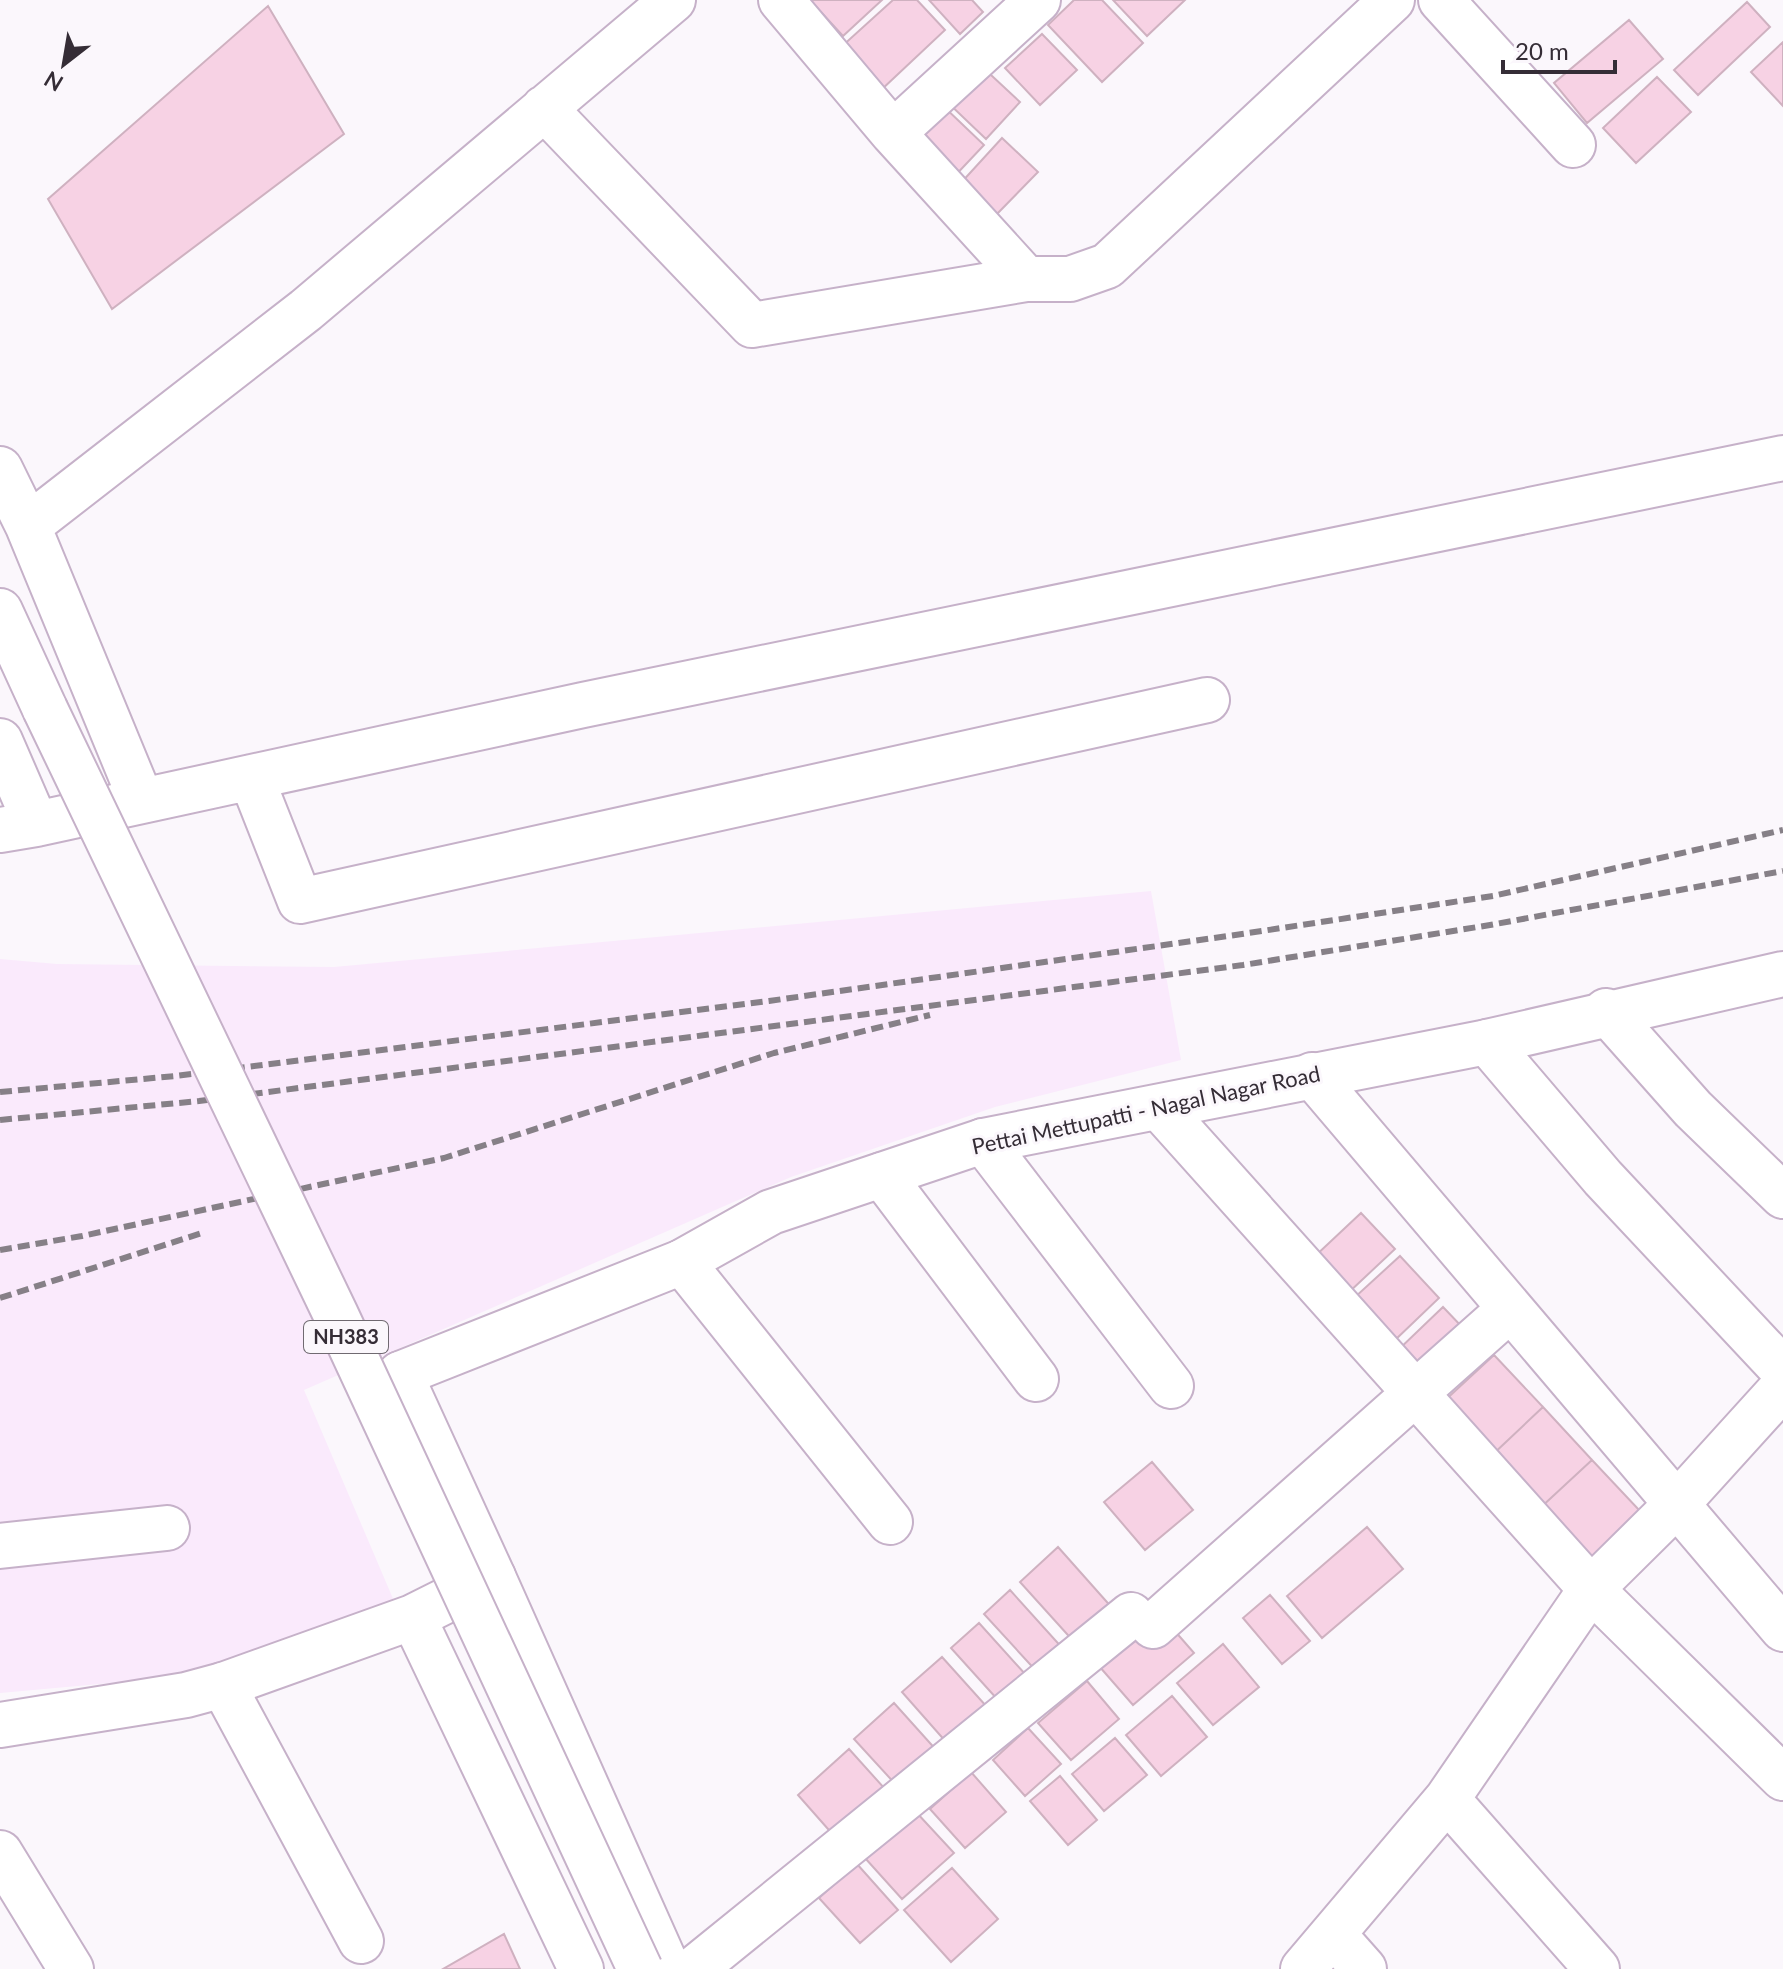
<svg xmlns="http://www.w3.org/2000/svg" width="1783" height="1969" font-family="Lato,sans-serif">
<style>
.built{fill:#faeafc}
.building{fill:#f7d2e4;stroke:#cfb1c0;stroke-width:2}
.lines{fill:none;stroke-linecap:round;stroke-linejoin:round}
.minor-casing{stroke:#c6b1c9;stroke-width:48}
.major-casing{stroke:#c6b1c9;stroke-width:48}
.highway-casing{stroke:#c6b1c9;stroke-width:48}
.minor{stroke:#fff;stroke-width:44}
.major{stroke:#fff;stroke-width:44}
.highway{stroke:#fff;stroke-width:44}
.rail{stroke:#868087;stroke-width:6;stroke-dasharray:12 6;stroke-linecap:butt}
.highway-bridge-casing{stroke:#c6b1c9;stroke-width:48;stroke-linecap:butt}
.highway-bridge{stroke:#fff;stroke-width:44}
.labels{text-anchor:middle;stroke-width:6;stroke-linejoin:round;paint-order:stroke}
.shield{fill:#fbf7fc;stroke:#706a71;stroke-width:2}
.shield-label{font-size:20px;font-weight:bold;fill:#352d36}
.street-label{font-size:22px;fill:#352d36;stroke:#fbf7fc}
</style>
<rect width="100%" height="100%" fill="#fbf7fc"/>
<!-- built -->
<path class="built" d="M1151 891 1181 1060 995 1107 791 1177 304 1390 394 1601 253 1670 0 1693V959L57 964 334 967Z"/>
<!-- building -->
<path class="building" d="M810 0H882L843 36Z
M893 0H917L945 30 880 91 840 48Z
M929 0H972L983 12 960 34Z
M1074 0H1102L1143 43 1102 82 1048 25Z
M1113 0H1185L1147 36Z
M1747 2 1770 27 1698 95 1674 70Z
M268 6 344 134 112 309 48 199Z
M1629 20 1663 59 1587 123 1554 83Z
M1042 34 1077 70 1040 105 1005 68Z
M1783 42V106L1751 72Z
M977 62 1020 102 986 139 943 98Z
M1657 77 1691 112 1636 163 1603 128Z
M940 103 984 145 950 181 906 140Z
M1002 138 1038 172 994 217 959 185Z
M1361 1213 1395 1249 1347 1294 1313 1258Z
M1400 1256 1439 1298 1394 1341 1354 1298Z
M1443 1307 1485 1351 1437 1397 1396 1352Z
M1494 1355 1543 1407 1490 1457 1441 1404Z
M1543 1407 1592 1460 1539 1509 1490 1457Z
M1592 1460 1640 1511 1587 1561 1539 1509Z
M1152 1462 1193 1510 1145 1550 1104 1502Z
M1367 1527 1403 1569 1322 1638 1287 1596Z
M1058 1547 1114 1610 1076 1644 1020 1582Z
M1010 1590 1065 1651 1039 1674 984 1614Z
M1270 1595 1310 1641 1282 1664 1243 1618Z
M1160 1614 1194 1653 1133 1705 1099 1666Z
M979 1623 1026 1675 998 1700 951 1648Z
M1223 1644 1259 1687 1213 1725 1177 1683Z
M942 1657 987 1707 947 1743 902 1692Z
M1087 1681 1119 1719 1071 1760 1038 1723Z
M1172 1696 1207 1737 1161 1776 1126 1735Z
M894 1703 938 1752 898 1787 854 1739Z
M1028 1728 1061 1764 1025 1796 993 1760Z
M1115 1738 1147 1775 1104 1811 1072 1774Z
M849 1749 894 1799 843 1846 798 1795Z
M971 1772 1006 1812 965 1848 930 1809Z
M1060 1776 1097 1820 1068 1845 1030 1801Z
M916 1812 954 1853 902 1899 865 1858Z
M857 1864 898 1910 860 1943 819 1898Z
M952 1868 998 1919 951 1962 904 1910Z
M504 1934 520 1969H443Z"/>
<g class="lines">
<!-- minor casing -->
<g class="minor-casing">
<path id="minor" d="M781 0 893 133 1026 279
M1441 0 1573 145
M544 108 752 325 1026 279H1070L1107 266 1392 0
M893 133 1038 0
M0 469 28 526 141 800
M28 526 306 310 673 0
M0 741 36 824 0 830
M251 777 300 901 1207 700
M36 824 583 705 1783 458
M1606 1011 1693 1109 1783 1196
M1487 1042 1603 1178 1783 1370
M1312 1075 1783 1629
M1159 1107 1591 1589 1783 1778
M983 1141 1171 1386
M882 1175 1036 1379
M682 1262 890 1522
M400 1374 493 1577
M0 1546 167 1528
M1153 1626 1510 1309
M223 1685 361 1941
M1447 1799 1597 1969
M0 1853 71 1969
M1333 1934 1364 1969
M694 1969 1131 1615
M1303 1969 1447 1799 1591 1589 1676 1505 1783 1387"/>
</g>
<!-- major casing -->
<g class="major-casing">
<path id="major" d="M400 1374 682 1262 771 1212 983 1141 1487 1042 1783 974
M413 1617 581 1969
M0 1725 186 1695 223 1685 413 1617 493 1577 668 1969"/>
</g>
<!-- highway casing -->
<g class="highway-casing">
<path id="highway" d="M0 611 45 709"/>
</g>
<!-- minor -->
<use href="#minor" class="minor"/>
<!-- major -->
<use href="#major" class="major"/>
<!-- highway -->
<use href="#highway" class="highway"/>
<!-- rail -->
<path class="rail" d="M0 1092 175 1076 769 1001 1242 934 1493 896 1783 830
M0 1120 199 1101 1243 965 1490 925 1783 871
M0 1250 82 1236 444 1158 774 1053 930 1015
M0 1298 202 1233"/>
<!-- highway-bridge casing -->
<g class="highway-bridge-casing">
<path id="highway-bridge" d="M45 709 336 1315 640 1969"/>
</g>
<!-- highway-bridge -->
<use href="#highway-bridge" class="highway-bridge"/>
</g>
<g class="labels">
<!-- shield labels -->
<rect class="shield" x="304" y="1321" width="84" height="32" rx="6"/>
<g class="shield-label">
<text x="346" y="1344">NH383</text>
</g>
<!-- street labels -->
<g class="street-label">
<text transform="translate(1146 1110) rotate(-12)" y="8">Pettai Mettupatti - Nagal Nagar Road</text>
</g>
</g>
<!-- north arrow -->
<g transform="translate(64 64) rotate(211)" stroke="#fbf7fc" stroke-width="6" paint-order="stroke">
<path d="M0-6L14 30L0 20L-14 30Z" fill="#352d36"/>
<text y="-12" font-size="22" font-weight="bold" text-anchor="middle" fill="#352d36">N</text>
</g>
<!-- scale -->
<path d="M1503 60v12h112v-12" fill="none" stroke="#352d36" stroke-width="4"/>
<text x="1515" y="60" font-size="24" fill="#352d36" stroke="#fbf7fc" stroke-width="6" paint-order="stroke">20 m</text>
</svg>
